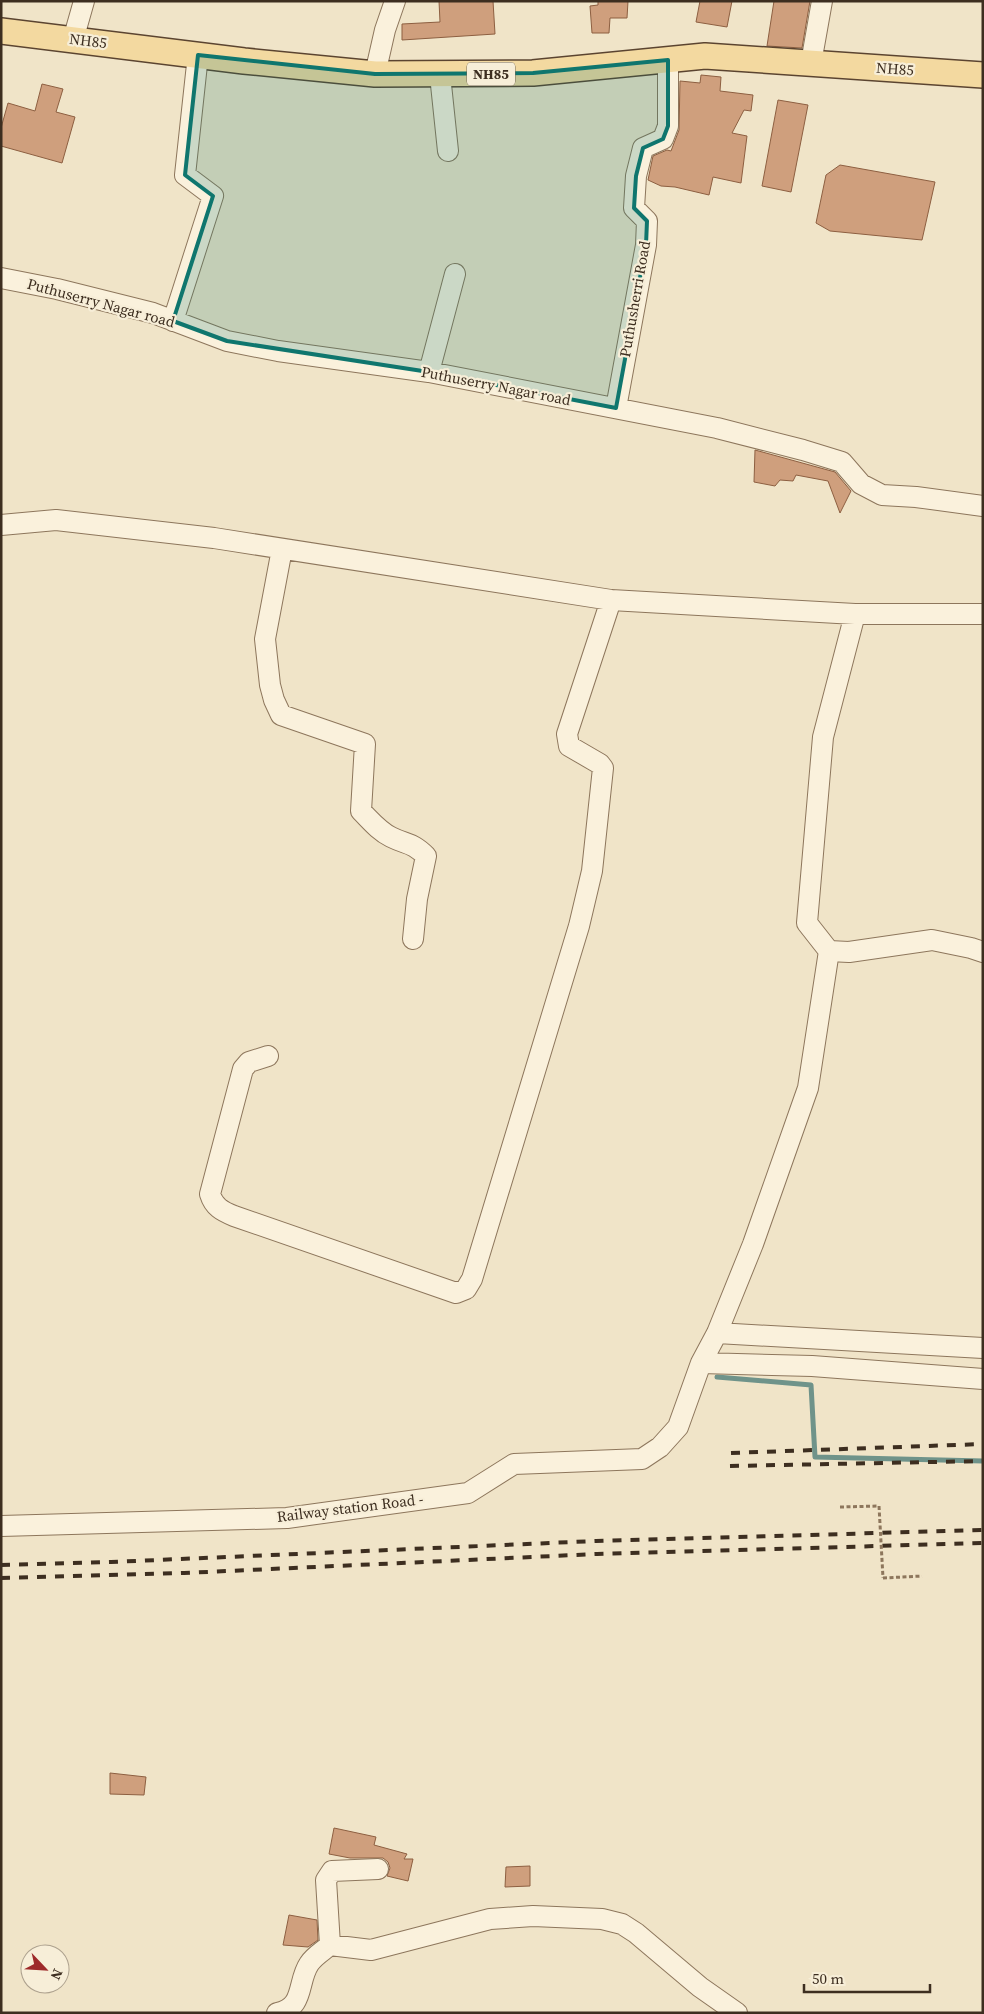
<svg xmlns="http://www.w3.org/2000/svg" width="984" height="2014" font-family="'Source Serif 4',serif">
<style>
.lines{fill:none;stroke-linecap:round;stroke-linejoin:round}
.stream{stroke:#6f938a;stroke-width:5}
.building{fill:#cf9f7d;stroke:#8d5f41}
.minor-casing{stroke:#8d765c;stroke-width:22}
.major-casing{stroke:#5b4430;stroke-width:28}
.path{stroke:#8d765c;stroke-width:3;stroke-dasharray:4 2.5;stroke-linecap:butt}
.minor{stroke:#faf1dc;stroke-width:20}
.major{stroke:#f3d9a0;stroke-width:25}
.rail{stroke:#3d2e20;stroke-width:4;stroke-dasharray:9 9;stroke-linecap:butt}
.path-bridge{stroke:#8d765c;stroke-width:3;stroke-dasharray:4 2.5;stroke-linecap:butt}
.marked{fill:#0f766e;fill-opacity:0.2;stroke:#0f766e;stroke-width:4;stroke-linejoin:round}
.labels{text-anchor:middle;stroke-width:4.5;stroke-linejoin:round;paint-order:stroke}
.shield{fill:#f7eed8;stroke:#756857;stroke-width:1}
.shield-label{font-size:14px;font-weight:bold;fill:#3d2e20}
.street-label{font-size:15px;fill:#3d2e20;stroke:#f7eed8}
</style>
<rect width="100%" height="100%" fill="#f0e4c8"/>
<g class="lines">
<!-- stream -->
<path class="stream" d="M717 1377 811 1385 815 1457 983 1461"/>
</g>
<!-- building -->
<path class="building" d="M439 1H493L495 34 402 40V24L440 22Z
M598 1H628L627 18H610L609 33H592L590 6 598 5Z
M700 1H732L727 27 696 22Z
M774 1H810L802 48 767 46Z
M701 75 721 77 720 91 753 95 751 111 744 110 732 133 747 136 741 183 713 177 709 195 675 187 661 186 648 180 653 156 667 150 671 151 679 130 680 81 700 83Z
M42 84 63 89 56 112 75 117 62 163 1 146V128L8 103 35 111Z
M778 100 808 105 791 192 762 186Z
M840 165 935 182 922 240 830 231 816 223 826 175Z
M755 450 835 472 851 491 840 513 828 481 796 475 793 481 780 480 775 486 754 482Z
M110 1773 146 1777 144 1795 110 1794Z
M334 1828 376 1837 374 1845 407 1854 404 1859H413L408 1881 387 1876 390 1868 388 1862 383 1858H350L329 1854Z
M530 1866V1886L505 1887 506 1867Z
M289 1915 317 1920 318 1940 308 1947 283 1945Z"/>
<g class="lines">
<!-- minor casing -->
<g class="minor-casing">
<path id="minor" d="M73 40 84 1
M811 63 822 1
M375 74 385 30 395 1
M440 75 448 151
M1 278 57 289 153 313 227 341 278 351 429 372 717 428 803 450 842 462 861 484 882 495 916 497 983 506
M173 321 213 196 185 175 198 55
M429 372 455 274
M616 408 646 245 647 221 634 208 636 176 643 148 663 139 668 126V60
M1 525 56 520 214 538 611 600 855 614H983
M282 549 265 639 270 685 274 700 281 715 365 744 361 811C371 821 379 831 391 837 407 845 412 842 426 856L417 899 413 939
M829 951 849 952 932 940 971 948 983 952
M268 1056 249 1062 243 1069 210 1194C214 1207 222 1211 234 1216L456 1293 466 1289 472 1279 579 926 592 871 603 768 600 764 569 746 567 734 611 600
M717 1333 983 1348
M701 1363 812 1366 983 1379
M1 1526 287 1518 468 1493 514 1464 642 1459 660 1447 678 1427 701 1363 717 1333 753 1244 808 1088 829 951 807 923 823 737 855 614
M330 1945 326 1880 332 1871 378 1869
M277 2013C305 2008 297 1982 309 1964 314 1956 323 1951 330 1945L371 1950 490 1919 533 1916 602 1919 622 1924 636 1933 700 1987 737 2013"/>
</g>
<!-- major casing -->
<g class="major-casing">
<path id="major" d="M1 31 244 61 375 74 533 73 705 56 983 75"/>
</g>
<!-- path -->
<path class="path" d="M840 1507 879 1506
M883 1578 922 1576"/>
<!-- minor -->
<use href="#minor" class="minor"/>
<!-- major -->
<use href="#major" class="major"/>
<!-- rail -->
<path class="rail" d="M731 1453 983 1444
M730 1466 983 1461
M1 1565 111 1562 596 1541 983 1530
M1 1578 184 1573 597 1554 983 1543"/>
<!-- path-bridge -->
<path class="path-bridge" d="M879 1506 883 1578"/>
</g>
<!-- marked area -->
<path class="marked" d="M198 55 375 74 533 73 668 60V126L663 139 643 148 636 176 634 208 647 221 646 245 616 408 429 372 227 341 173 321 213 196 185 175Z"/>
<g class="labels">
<!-- shield labels -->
<rect class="shield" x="467" y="62.5" width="48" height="23" rx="4"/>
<g class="shield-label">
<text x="491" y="79">NH85</text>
</g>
<!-- street labels -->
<g class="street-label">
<text transform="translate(88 41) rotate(7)" y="5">NH85</text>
<text transform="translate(895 69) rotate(4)" y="5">NH85</text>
<text transform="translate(635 299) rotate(-80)" y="5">Puthusherri Road</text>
<text transform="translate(101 303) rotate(15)" y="5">Puthuserry Nagar road</text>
<text transform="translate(496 386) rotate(11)" y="5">Puthuserry Nagar road</text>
<text transform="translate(350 1508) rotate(-7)" y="5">Railway station Road -</text>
</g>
</g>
<!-- border -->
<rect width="984" height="2014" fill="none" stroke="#3d2e20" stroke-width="5"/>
<!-- north arrow -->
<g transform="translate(45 1969) rotate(115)"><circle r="24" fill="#f7eed8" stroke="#ada18e"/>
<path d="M0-4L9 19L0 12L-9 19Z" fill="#9e2a2b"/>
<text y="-8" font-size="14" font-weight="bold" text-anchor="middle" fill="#3d2e20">N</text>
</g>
<!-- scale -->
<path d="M804 1984v8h126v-8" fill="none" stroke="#3d2e20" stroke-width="2.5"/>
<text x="812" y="1984" font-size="15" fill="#3d2e20" stroke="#f7eed8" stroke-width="4" paint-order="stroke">50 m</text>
</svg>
